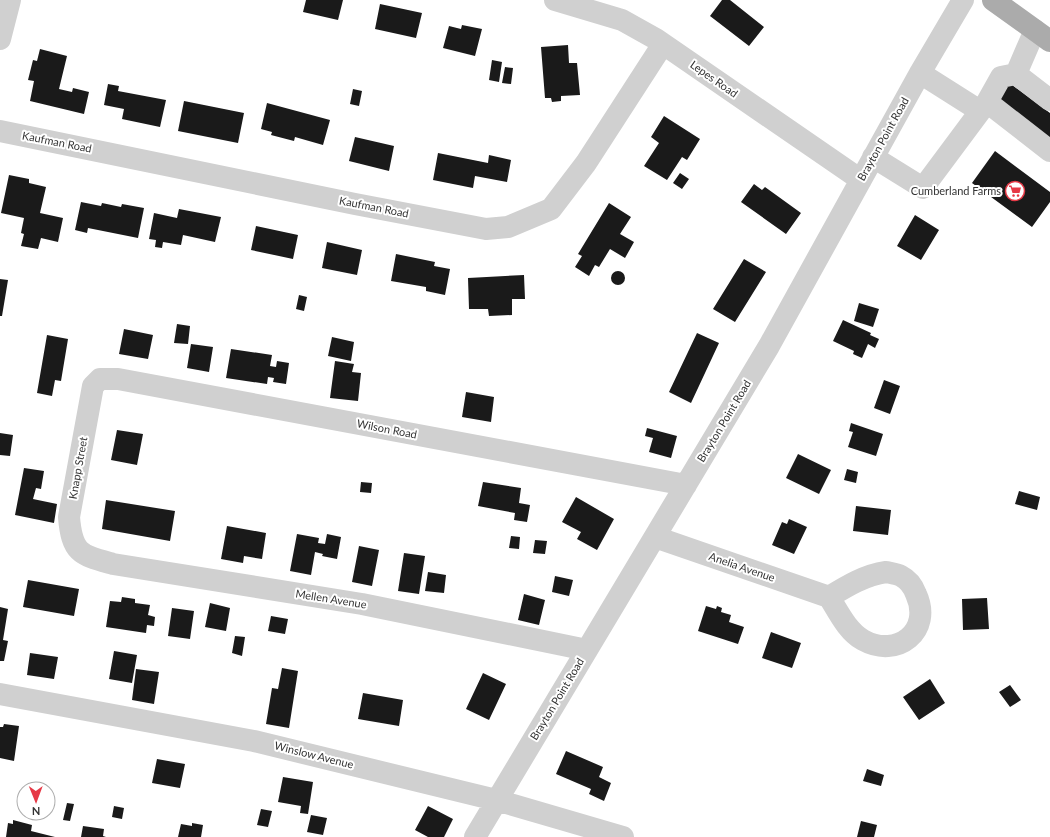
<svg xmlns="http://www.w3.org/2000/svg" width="1050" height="837" font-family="Lato,sans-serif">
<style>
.building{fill:#1a1a1a}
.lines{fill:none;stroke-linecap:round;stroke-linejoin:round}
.minor{stroke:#d0d0d0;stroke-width:22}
.major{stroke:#ababab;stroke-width:22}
.labels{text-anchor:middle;stroke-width:4;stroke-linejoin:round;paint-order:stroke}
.street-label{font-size:11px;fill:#333;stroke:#fff}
.poi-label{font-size:11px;fill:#333;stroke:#fff;text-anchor:end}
</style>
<rect width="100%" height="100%" fill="#fff"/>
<!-- building -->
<path class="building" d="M306 0H343L338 20 303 12Z
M722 0H730L764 27 749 46 710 16Z
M380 4 422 13 416 38 375 29Z
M462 25 482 29 475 56 443 48 449 26 461 29Z
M568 45 569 63H577L580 95 561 96V101L552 102 551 98H545L541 47Z
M40 49 67 56 59 89 72 92 73 88 89 92 84 114 30 101 34 81 28 80 33 60 37 61Z
M492 60 502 62 499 82 489 80Z
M505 67 513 68 511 84 502 83Z
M1004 79 1050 113V139L992 96Z
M108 84 119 86 118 91 166 100 160 127 122 119 124 109 104 105Z
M353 89 362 91 359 106 350 104Z
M184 101 244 113 238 143 178 131Z
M267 103 330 120 323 145 295 137 294 141 271 135 272 132 261 129Z
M664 116 700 139 687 160 682 157 667 180 644 166 659 143 651 137Z
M355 137 394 146 389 171 349 161Z
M995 151 1050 192V202L1032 227 972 183Z
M438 153 488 163 489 155 511 160 507 182 475 176 473 188 433 180Z
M680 173 689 179 682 189 673 183Z
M9 175 29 179V183L46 187 40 213 63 218 58 242 41 238 38 249 21 246 24 234 21 233 24 218 1 213Z
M754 184 762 190 765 187 801 213 786 234 741 202Z
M81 202 101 206 102 203 121 207 122 204 144 208 138 238 88 228 87 233 75 230Z
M609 203 631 217 620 234 634 242 625 258 610 249 599 267 595 265 589 276 575 267 582 256 578 254Z
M179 209 221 217 215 242 183 235 181 245 163 242 162 248 155 247 156 240 149 239 154 213 177 218Z
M915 215 939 230 921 260 897 246Z
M256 226 298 235 293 259 251 250Z
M327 242 362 250 357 275 322 268Z
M396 254 435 262 434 266 450 269 445 295 426 291V287L391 281Z
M744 259 766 272 735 322 713 309Z
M611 278a7 7 0 1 1 14 0a7 7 0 1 1-14 0Z
M524 275 525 299H512V315L489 316 488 309H469L468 278Z
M0 279 8 280 2 316H0Z
M299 295 307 297 304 311 296 309Z
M859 303 879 309 873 327 854 321Z
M843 320 871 333 870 335 879 339 875 348 868 344 862 358 853 354 854 351 833 341Z
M177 324 190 326 188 344 174 343Z
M124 329 153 335 148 359 119 354Z
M697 333 719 343 691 403 669 392Z
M47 335 68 339 61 381 55 380 52 396 37 393Z
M332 337 354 342 351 361 328 356Z
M191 344 213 347 209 372 187 368Z
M231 349 272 355 270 366 276 367 277 361 289 363 286 384 273 382 274 378 268 377 267 384 226 378Z
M335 361 354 364 352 372 361 373 358 401 330 398Z
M884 380 900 386 890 414 874 408Z
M466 392 494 397 491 422 462 417Z
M851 423 883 434 876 456 848 447 853 432 849 431Z
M647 428 677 436 671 458 649 452 653 438 645 436Z
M117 430 143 434 137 465 111 460Z
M0 433 13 435 10 456 0 455Z
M798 454 831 470 819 494 786 478Z
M24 468 44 471 41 489 36 488 33 499 57 504 54 523 15 515Z
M847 469 858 472 856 483 844 480Z
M361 482 372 483 371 493 360 492Z
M483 482 521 488 519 503 530 505 527 522 514 520 515 513 478 506Z
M1019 491 1040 497 1037 510 1015 504Z
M576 497 614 519 597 550 577 539 581 532 562 522Z
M106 500 175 511 170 541 102 529Z
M856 506 891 510 888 535 853 531Z
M789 519 807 527 794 554 772 545 782 522 787 524Z
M227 526 266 533 262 559 244 556 243 563 221 559Z
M297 534 319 538 318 543 325 544 327 534 341 537 337 559 322 556 323 554 315 552 311 575 290 571Z
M511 536 520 537 519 549 509 548Z
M535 540 547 541 545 554 533 553Z
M359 546 379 550 372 586 352 582Z
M404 553 425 556 419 594 398 591Z
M428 572 446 575 444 593 425 591Z
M555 576 573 580 569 596 552 592Z
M28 580 79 589 74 616 23 607Z
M524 594 545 600 539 625 518 620Z
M122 597 135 599V603L150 605 148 615 155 617 154 626 147 625 146 633 106 627 110 601 121 602Z
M987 598 989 629 963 630 962 599Z
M210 603 230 608 226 631 205 627Z
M706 606 716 609 717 606 722 608 721 612 731 615 729 622 744 627 738 644 698 631Z
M0 607 8 609 3 640 8 641 4 661H0Z
M172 608 194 611 190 639 168 636Z
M271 616 288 619 285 634 268 631Z
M771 632 801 643 792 668 762 658Z
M235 636 245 637 242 656 232 653Z
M114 651 137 655 132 683 109 679Z
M30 653 58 657 54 679 27 675Z
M282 668 298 671 289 728 266 724 272 688 278 689Z
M136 669 159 672 154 704 132 700Z
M483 673 506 684 489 720 466 709Z
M930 679 945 703 919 720 903 697Z
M1010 685 1021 700 1010 707 999 692Z
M363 693 403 700 399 726 358 719Z
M4 724 19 726 14 761 0 758V727H3Z
M566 751 603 767 599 777 611 783 604 801 589 794 591 789 556 774Z
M157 759 185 764 180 788 152 783Z
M867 769 884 775 881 786 863 781Z
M283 777 313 782 308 814 300 813 301 806 278 802Z
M67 803 74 804 70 821 63 820Z
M114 806 124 808 122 819 112 817Z
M428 806 453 819 444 837H428L415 830Z
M261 809 272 811 268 827 257 825Z
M311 815 327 818 323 835 307 832Z
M13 820 32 825 31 831 55 837H6L8 823 13 824Z
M861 821 877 825 874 837H857Z
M192 823 203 825 201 837H178L181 824 192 826Z
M83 826 104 829 103 836 106 837H81Z"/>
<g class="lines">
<!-- minor -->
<path class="minor" d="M555 0 622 20 656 39 861 180
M0 39 10 0
M920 73 980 111
M1016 74 1035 30
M987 102 1001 77 1016 74 1050 100
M0 131 355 204 486 229 508 227 551 209 586 163 663 44
M873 157 923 188 987 102 1050 151
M655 537 829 597
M886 572C890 573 897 574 901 576 909 580 913 586 916 594 933 631 897 659 863 640 847 631 838 611 829 597 847 586 865 575 886 572Z
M587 650 362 604 113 564C81 555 72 554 69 517L93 386 100 379H118L686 485
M0 694 254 741 496 800 623 837
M475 837 769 346 920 73 963 0"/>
<!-- major -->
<path class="major" d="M993 0 1050 41"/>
</g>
<!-- icons -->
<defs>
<g id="supermarket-ring" transform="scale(1)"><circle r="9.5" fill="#fff" stroke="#e63946" stroke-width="1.5"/><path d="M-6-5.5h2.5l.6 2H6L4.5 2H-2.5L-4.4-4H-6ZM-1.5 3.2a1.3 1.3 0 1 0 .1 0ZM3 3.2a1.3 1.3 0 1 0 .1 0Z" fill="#e63946"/></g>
</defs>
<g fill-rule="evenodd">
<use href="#supermarket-ring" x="1015" y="191"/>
</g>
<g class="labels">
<!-- street labels -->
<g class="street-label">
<text transform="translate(714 79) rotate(35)" y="4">Lepes Road</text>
<text transform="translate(883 139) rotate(-61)" y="4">Brayton Point Road</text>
<text transform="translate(57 142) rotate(11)" y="4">Kaufman Road</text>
<text transform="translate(374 207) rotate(11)" y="4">Kaufman Road</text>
<text transform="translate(724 421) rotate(-59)" y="4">Brayton Point Road</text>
<text transform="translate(387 429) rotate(11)" y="4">Wilson Road</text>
<text transform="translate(78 468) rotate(-80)" y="4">Knapp Street</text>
<text transform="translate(742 567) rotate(19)" y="4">Anelia Avenue</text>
<text transform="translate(331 599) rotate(9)" y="4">Mellen Avenue</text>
<text transform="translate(557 699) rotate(-59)" y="4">Brayton Point Road</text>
<text transform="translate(314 755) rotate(14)" y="4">Winslow Avenue</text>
</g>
<!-- poi labels -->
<g class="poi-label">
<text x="1001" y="195">Cumberland Farms</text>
</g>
</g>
<!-- north arrow -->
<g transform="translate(36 801) rotate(179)"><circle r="19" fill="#ffffff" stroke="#adadad"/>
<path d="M0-3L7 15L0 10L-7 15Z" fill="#e63946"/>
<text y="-6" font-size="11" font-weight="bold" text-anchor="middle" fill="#333333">N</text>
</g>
</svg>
